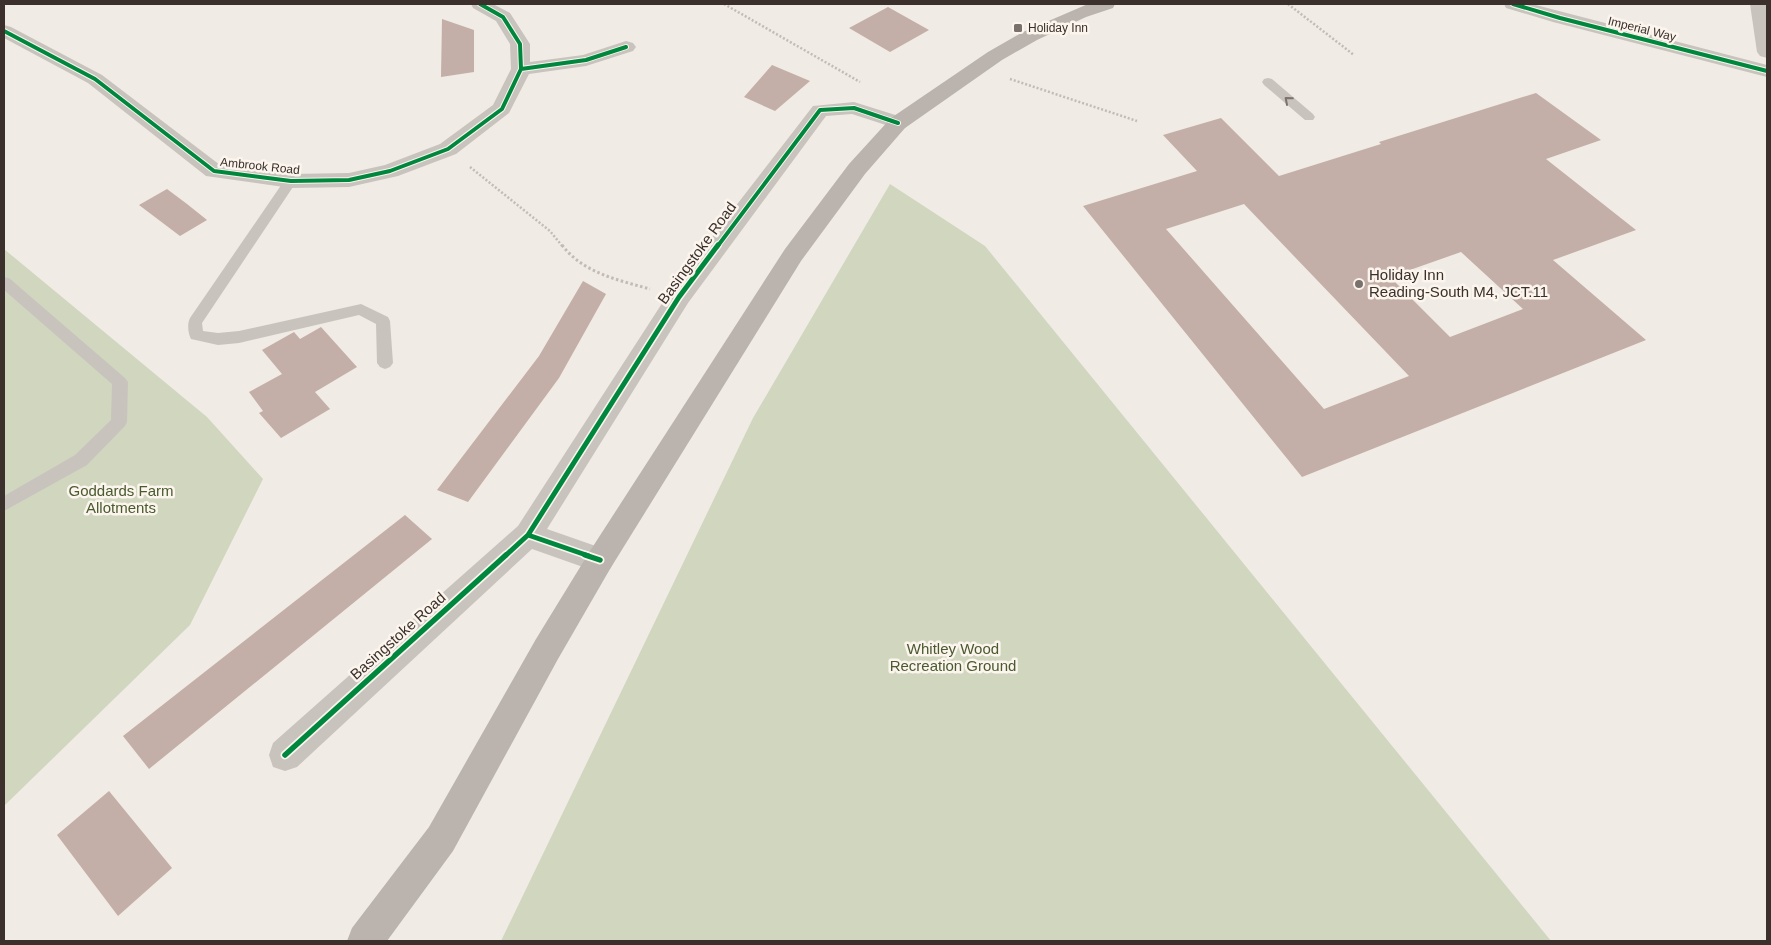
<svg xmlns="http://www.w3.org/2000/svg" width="1771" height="945" font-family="Helvetica,sans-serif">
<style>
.green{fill:#d1d6bf}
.building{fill:#c3afa7;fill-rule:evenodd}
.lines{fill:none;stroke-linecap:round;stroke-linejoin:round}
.path-far1{stroke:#c2bbb6;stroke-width:2.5;stroke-dasharray:2 2;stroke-linecap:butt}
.path{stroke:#c2bbb6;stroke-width:3;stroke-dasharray:2.5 2.5;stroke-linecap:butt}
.service{fill:#c9c3be;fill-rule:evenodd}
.minor{fill:#c9c3be;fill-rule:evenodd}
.tertiary{fill:#c9c3be;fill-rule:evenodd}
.secondary{fill:#bab3ae;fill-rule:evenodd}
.cycleway-far2-casing{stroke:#fbf5ee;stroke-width:6}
.cycleway-far1-casing{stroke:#fbf5ee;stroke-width:8}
.cycleway-casing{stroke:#fbf5ee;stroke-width:9}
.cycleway-far2{stroke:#00873e;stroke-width:4}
.cycleway-far1{stroke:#00873e;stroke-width:5}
.cycleway{stroke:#00873e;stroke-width:5.5}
.oneway{stroke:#7b726d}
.poi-dot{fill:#7a716c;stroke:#fbf5ee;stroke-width:2}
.labels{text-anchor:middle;stroke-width:5;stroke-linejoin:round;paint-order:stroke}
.far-poi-label{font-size:12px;fill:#3b302b;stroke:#fbf5ee;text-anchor:start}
.far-street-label{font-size:12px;fill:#3b302b;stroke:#fbf5ee}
.street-label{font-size:15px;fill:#3b302b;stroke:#fbf5ee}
.poi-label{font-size:15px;fill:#3b302b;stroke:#fbf5ee;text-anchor:start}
.park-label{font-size:15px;fill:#4a5a2e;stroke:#fbf5ee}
</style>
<rect width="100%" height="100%" fill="#f0ebe5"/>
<!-- green -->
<path class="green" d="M890 184 985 246 1551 941H501L753 418Z
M4 249 207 417 263 479 190 625 4 806Z"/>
<!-- building -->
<path class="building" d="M888 7 929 30 890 52 849 28Z
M442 19 474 30V72L441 77Z
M772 65 810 81 775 111 744 97Z
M1536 93 1601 140 1546 159 1636 230 1553 260 1646 340 1302 477 1083 206 1197 171 1163 135 1221 118 1279 176 1381 144 1379 142ZM1244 204 1409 376 1324 409 1166 229ZM1461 252 1523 309 1450 337 1390 277Z
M167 189 187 204 207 220 180 236 139 205Z
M583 281 606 294 559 378 468 502 437 490 539 356Z
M321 327 357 367 315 392 330 409 281 438 259 413 263 411 249 392 282 374 262 350 294 332 300 339Z
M405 515 432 539 149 769 123 736Z
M109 791 172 868 118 916 57 835Z"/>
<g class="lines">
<!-- path-far1 -->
<path class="path-far1" d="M724 4 860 82
M1288 4 1354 55
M1010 79 1137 121
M470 167 550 231 563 247"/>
<!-- path -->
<path class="path" d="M562 245C583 273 618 280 650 289"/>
<!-- service -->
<path class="service" d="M1268 78 1272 79 1313 114 1315 117 1313 120H1305L1264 85 1262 82 1264 79Z
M291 177 297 181 202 323 203 331 218 333 239 331 361 304 388 317 390 321 393 363 390 367 385 369 380 367 377 363 376 324 359 315 239 343 218 345 191 339C188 333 187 324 190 318L286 178Z
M4 277 9 278 125 378 128 382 127 422 125 426 87 465 4 511V496L75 455 111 420 112 384 4 290Z"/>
<!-- minor -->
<path class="minor" d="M471 4H493L510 13 530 44V62L583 55 626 41 633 43 636 47 633 51 586 66 529 74 509 113 456 154 398 176 349 187 291 188 206 176 88 83 4 38V25L11 27 102 75 220 165 291 174 349 173 385 165 440 144 493 105 511 69 510 44 496 21 473 8Z
M1750 4H1767V58L1760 56 1757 52Z
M854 102 905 118 908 123 905 128 898 129 852 114 826 116 688 303 547 529 610 551 615 560 610 569 600 573 532 549 297 767 285 771 273 767 269 755 273 743 518 526 670 291 813 106Z"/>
<!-- tertiary -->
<path class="tertiary" d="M1504 4H1532L1767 65V77L1553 22 1506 8Z"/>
<!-- secondary -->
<path class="secondary" d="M1088 4H1115L1113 8 1086 17 1037 40 1002 60 905 128 865 174 801 261 610 569 558 659 453 851 387 941H347L352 928 429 827 536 639 590 551 785 249 849 164 891 118 988 52 1023 32Z"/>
<!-- cycleway-far2 casing -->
<g class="cycleway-far2-casing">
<path id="cycleway-far2" d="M1513 4 1560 18 1767 71
M4 31 95 79 214 171 291 181 349 180 390 171 448 149 502 109 521 69 520 44 503 17 480 4
M521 69 586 60 626 47
M717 247 820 110 854 108 898 123"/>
</g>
<!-- cycleway-far1 casing -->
<g class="cycleway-far1-casing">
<path id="cycleway-far1" d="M528 535 589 556
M505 556 528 535 679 297 718 245"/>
</g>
<!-- cycleway casing -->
<g class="cycleway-casing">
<path id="cycleway" d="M585 555 600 560
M285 755 506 555"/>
</g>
<!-- cycleway-far2 -->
<use href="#cycleway-far2" class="cycleway-far2"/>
<!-- cycleway-far1 -->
<use href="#cycleway-far1" class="cycleway-far1"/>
<!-- cycleway -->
<use href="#cycleway" class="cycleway"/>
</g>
<!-- one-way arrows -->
<defs><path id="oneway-chevron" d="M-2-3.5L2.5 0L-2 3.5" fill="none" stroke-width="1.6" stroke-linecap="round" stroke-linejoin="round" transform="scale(1.25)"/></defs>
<use class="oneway" href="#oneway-chevron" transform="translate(1288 100) rotate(-139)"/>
<!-- markers -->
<g class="poi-dot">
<rect x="1013" y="23" width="10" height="10" rx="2.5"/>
<circle cx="1359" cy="284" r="5"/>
</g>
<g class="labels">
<!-- far-poi labels -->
<g class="far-poi-label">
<text x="1028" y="32">Holiday Inn</text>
</g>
<!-- far-street labels -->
<g class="far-street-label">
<text transform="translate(1642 29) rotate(14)" y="4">Imperial Way</text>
<text transform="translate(260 166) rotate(6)" y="4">Ambrook Road</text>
</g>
<!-- street labels -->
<g class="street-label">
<text transform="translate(697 253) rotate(-54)" y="5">Basingstoke Road</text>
<text transform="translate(398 636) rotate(-42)" y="5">Basingstoke Road</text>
</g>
<!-- poi labels -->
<g class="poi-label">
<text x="1369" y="280">Holiday Inn<tspan x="1369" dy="17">Reading-South M4, JCT.11</tspan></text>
</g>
<!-- park labels -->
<g class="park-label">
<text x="121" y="496">Goddards Farm<tspan x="121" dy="17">Allotments</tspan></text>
<text x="953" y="654">Whitley Wood<tspan x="953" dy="17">Recreation Ground</tspan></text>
</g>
</g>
<!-- border -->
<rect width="1771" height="945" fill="none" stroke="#3b302b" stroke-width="10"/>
</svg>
